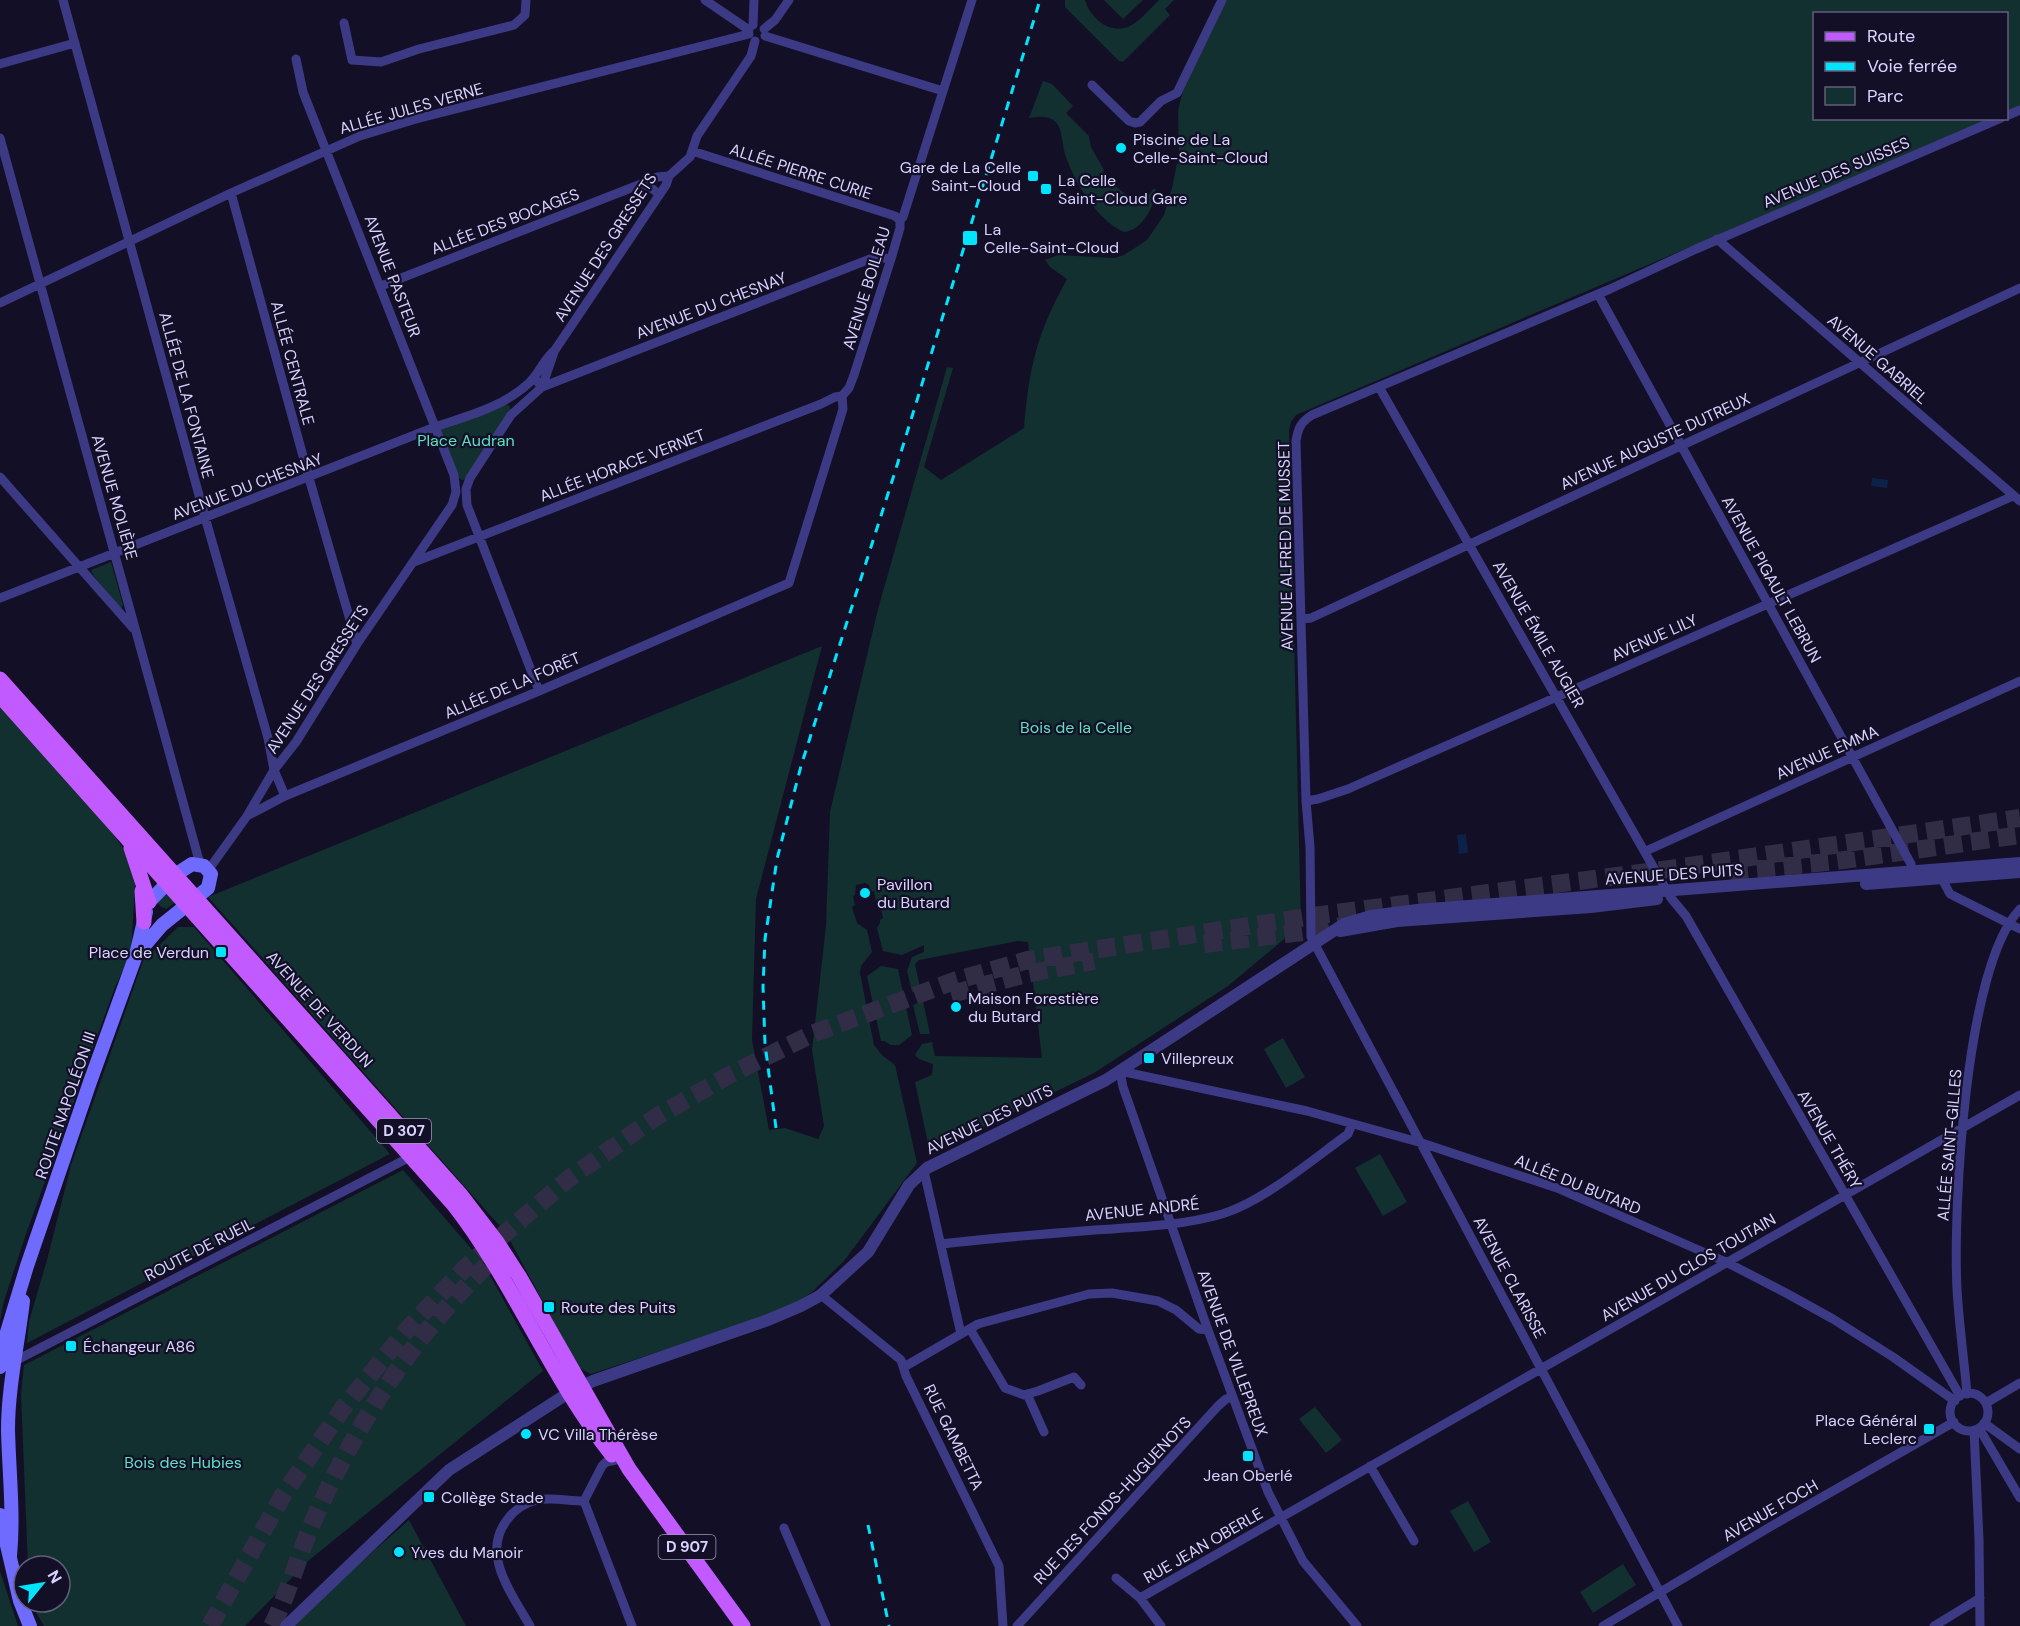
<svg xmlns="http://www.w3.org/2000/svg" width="2020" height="1626" font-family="'DM Sans',sans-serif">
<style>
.green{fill:#12302f}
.water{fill:#0c2248}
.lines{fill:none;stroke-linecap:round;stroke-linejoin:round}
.motorway-tunnel{stroke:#312d47;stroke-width:18;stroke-dasharray:18 9;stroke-linecap:butt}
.minor{stroke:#3d3a85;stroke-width:9}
.tertiary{stroke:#3d3a85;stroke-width:12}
.secondary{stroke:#6f6bff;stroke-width:14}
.primary{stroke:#c25bff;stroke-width:15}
.rail{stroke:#00e5ff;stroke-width:3;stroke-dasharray:9 8;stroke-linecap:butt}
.poi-dot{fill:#00e5ff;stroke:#130f26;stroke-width:2}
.labels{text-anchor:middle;stroke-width:4.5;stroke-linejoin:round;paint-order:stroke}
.shield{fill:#130f26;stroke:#9e99be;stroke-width:1.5}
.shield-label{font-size:15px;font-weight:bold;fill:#d9d4ff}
.street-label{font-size:16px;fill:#d9d4ff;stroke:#130f26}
.poi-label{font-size:16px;fill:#d9d4ff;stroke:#130f26;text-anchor:start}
.park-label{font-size:16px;fill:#5fe0c0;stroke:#130f26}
</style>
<rect width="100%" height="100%" fill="#130f26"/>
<!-- green -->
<path class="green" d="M1065 0H1085C1091 21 1115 38 1135 23 1144 16 1152 7 1159 0H1174L1165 9 1170 15 1123 62 1119 61 1065 7Z
M1104 0H1143L1123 19Z
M1224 0H2020V106L2007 111 2006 14H1814V118L1990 119 1296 415 1291 422 1289 430 1301 925 1228 986 1094 1073 930 1153 915 1082 932 1075 933 1064 919 1059 915 1055 922 1044 932 1042 935 1056 1042 1058 1028 942 1018 941 919 960 915 964 921 992H912L907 971 912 957 924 952V945L902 955 883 951 877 928 880 923V920L883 918 879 901H876L874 891 870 892 869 885 865 883 856 885 855 895 853 896 855 905 852 907 857 923 867 930 872 952 861 966 860 973 874 1045 882 1055 895 1065 917 1163 844 1261 813 1291 798 1302 757 1319 591 1374 578 1367 506 1233 208 897 822 646 756 899 752 1040 769 1130 785 1128 818 1139 824 1126 812 1050 826 926 830 812 878 609 947 367 953 368 924 467 941 480 1024 428C1029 367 1037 333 1067 279L1050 267 1045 260 1058 255 1114 258 1124 255 1147 240 1164 215 1172 188 1179 154 1178 111 1185 82Z
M1043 81 1052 84 1073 106 1066 113 1089 136 1091 147 1104 170 1103 172 1108 178 1110 177C1114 189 1125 191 1130 199L1136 198 1138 202 1148 196 1154 188 1157 192C1153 207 1142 231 1124 232 1098 221 1075 183 1066 157 1062 147 1063 134 1058 125 1052 115 1039 116 1029 118Z
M504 401 510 407 511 415 470 478 462 480 454 475 435 427Z
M111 562 123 605 121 609 94 576 91 570Z
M0 706 104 821 136 867 131 953 115 987 25 1237 4 1301 0 1321Z
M167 891 177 901 166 909 160 906 156 901Z
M178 927H194L390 1154 27 1343 29 1321 47 1260 71 1165 143 961Z
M881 966 898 969 912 1035 899 1045H891L884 1041H881L867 976Z
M923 1001 930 1034H920L913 1005Z
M1283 1038 1305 1077 1286 1088 1264 1049Z
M1380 1154 1407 1202 1383 1216 1355 1168Z
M403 1170 482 1261 543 1371 308 1561 245 1626H44L30 1602H60V1566H28L21 1395 24 1365Z
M1315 1407 1342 1440 1326 1453 1299 1419Z
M1468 1501 1491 1542 1474 1552 1450 1511Z
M409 1520 466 1626H293L336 1584Z
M1623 1564 1636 1585 1593 1613 1580 1592Z
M0 1571 18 1626H0Z"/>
<!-- water -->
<path class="water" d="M1872 478 1888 480 1887 488 1871 486Z
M1466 834 1468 853 1459 854 1457 835Z"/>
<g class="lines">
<!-- motorway-tunnel -->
<path class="motorway-tunnel" d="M1730 872 1837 861 2020 835
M1204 944 1311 931 1349 925
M951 994 1026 974 1094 961
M210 1626 283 1495 343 1408 405 1332 466 1267 567 1180 656 1117 731 1074 812 1034 957 980 1028 960 1313 916 1655 871 2020 818
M272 1626C288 1594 298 1557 312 1524 358 1418 419 1327 504 1249"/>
<!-- minor -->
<path class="minor" d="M63 0 205 517 268 738 274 770 285 796
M705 0 749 30
M344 23 352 60 381 62 419 49 514 25 525 15 526 0
M753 25 754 0
M764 29 775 20 789 0
M765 36 943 91
M0 64 75 43
M1092 85 1129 121 1135 123 1140 122 1161 101 1177 93 1222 0
M2006 116 2020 110
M0 138 200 864
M692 151 895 216 900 220
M231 193 309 478 357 644
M659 194 650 187 641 184 657 177 669 176
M1717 239 2020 501
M381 286 641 184
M1598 294 1911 864 1913 877
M0 303 231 193 360 136 416 119 749 34
M534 378 542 387 875 257 891 259
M1379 387 1671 898 1686 916 1960 1396
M0 477 133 628
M414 562 821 404 835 397 842 396
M0 598 435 427C468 416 503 407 529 383 539 373 544 359 555 350L666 185 669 176 690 157 697 136 751 56 755 41
M1302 619 1311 618 2020 288
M539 691 467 505 466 489 470 478 511 415 542 387 554 352
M1306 801 1318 799 1348 789 2013 496
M247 816 285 796 539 691 789 583 843 409 842 396 849 388 854 375 891 259 900 228V220L903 217 972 0
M1646 851 2020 681
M209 869 247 816 274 770 296 742 357 644 452 505 456 492 454 475 303 92 296 59
M1942 879 1950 894 2020 929
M924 1171 961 1334
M941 1244C993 1238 1044 1234 1095 1230 1137 1227 1181 1226 1222 1214 1264 1201 1312 1160 1348 1134L1352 1124
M821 1295 901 1360 906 1376 999 1566 1003 1626
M970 1329 1005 1388 1024 1395 1038 1391 1074 1377 1081 1385
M13 1362 412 1156
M904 1367 978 1324 1089 1294 1112 1293 1158 1301 1176 1310 1199 1329 1208 1330
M1950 1412a19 19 0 1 1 38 0a19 19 0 1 1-38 0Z
M1027 1394 1044 1432
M1967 1394C1964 1359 1959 1324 1957 1289 1953 1208 1965 966 2020 909
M1986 1403 2020 1383
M1984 1423 2020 1449
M1979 1428 2020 1498
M1974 1430 1979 1539 1980 1626
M1370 1466 1414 1541
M584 1501 632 1626
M584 1501 602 1466 606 1462 616 1460
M784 1528 826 1626
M1116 1578 1140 1598 1161 1626
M1140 1598 2020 1095
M530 1626C513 1595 480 1555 507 1520 514 1510 525 1503 537 1500 552 1497 568 1501 584 1501
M1017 1626 1218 1406 1226 1399 1233 1397
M1357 1626 1303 1561 1268 1492 1208 1330 1123 1087 1120 1071 1307 1111 1422 1143 1557 1188 1726 1262 1786 1293 1833 1319 1893 1357 1955 1401
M1603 1626 1775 1524 1954 1422
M1678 1626 1311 937 1310 847 1306 801 1296 441C1298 428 1301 422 1312 415L1610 289 1696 249 2001 118
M1934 1626 1980 1598"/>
<!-- tertiary -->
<path class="tertiary" d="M1866 884 2020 872
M1340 931 1397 921 1591 907 1657 899
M286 1626 449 1470 570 1392 593 1381 768 1320 801 1306 821 1295 868 1252 909 1185 927 1168 1106 1080 1344 924 1371 916 1417 910 2020 863"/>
<!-- secondary -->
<path class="secondary" d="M138 953 162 925 208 888 211 874 204 866 192 864 175 875 149 902
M0 1367 7 1332 27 1266 90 1082 136 955 146 912
M0 1515 20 1601 30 1626
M10 1556C14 1514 9 1472 8 1430 8 1387 18 1344 23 1301"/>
<!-- primary -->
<path class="primary" d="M0 679 461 1195 497 1242 519 1276 629 1469 743 1626
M0 696 453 1204C514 1282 550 1377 612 1455
M131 848 149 902
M142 891 144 922"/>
<!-- rail -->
<path class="rail" d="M776 1128 765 1044 763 987 765 939 777 859 801 766 894 475 1040 0
M868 1525 889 1626"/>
</g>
<!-- markers -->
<g class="poi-dot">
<circle cx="1121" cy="148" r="6"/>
<rect x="1027" y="170" width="12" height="12" rx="3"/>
<rect x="1040" y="183" width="12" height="12" rx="3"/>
<rect x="962" y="230" width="16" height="16" rx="3"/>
<circle cx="865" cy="893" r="6"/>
<rect x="215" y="946" width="12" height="12" rx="3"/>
<circle cx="956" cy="1007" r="6"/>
<rect x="1143" y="1052" width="12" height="12" rx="3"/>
<rect x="543" y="1301" width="12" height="12" rx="3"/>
<rect x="65" y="1340" width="12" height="12" rx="3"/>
<rect x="1923" y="1423" width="12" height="12" rx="3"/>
<circle cx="526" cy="1434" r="6"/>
<rect x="1242" y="1450" width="12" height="12" rx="3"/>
<rect x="423" y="1491" width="12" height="12" rx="3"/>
<circle cx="399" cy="1552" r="6"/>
</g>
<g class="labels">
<!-- shield labels -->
<g class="shield">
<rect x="377" y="1119" width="54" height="24" rx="4.5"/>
<rect x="658.5" y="1535" width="57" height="24" rx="4.5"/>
</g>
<g class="shield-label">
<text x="404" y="1136">D 307</text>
<text x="687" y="1552">D 907</text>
</g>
<!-- street labels -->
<g class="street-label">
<text transform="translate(411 108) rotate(-16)" y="6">ALLÉE JULES VERNE</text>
<text transform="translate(801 171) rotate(18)" y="6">ALLÉE PIERRE CURIE</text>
<text transform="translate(1836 172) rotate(-23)" y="6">AVENUE DES SUISSES</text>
<text transform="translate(505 221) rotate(-21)" y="6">ALLÉE DES BOCAGES</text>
<text transform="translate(605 247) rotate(-57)" y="6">AVENUE DES GRESSETS</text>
<text transform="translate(393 276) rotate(69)" y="6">AVENUE PASTEUR</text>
<text transform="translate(866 288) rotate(-73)" y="6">AVENUE BOILEAU</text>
<text transform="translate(711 305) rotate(-21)" y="6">AVENUE DU CHESNAY</text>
<text transform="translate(1878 359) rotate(41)" y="6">AVENUE GABRIEL</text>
<text transform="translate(293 363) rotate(75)" y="6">ALLÉE CENTRALE</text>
<text transform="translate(187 395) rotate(75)" y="6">ALLÉE DE LA FONTAINE</text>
<text transform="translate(1655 441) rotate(-25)" y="6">AVENUE AUGUSTE DUTREUX</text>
<text transform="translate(622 465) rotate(-21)" y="6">ALLÉE HORACE VERNET</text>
<text transform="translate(247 486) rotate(-21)" y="6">AVENUE DU CHESNAY</text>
<text transform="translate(115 497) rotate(74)" y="6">AVENUE MOLIÈRE</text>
<text transform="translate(1285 546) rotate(-91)" y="6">AVENUE ALFRED DE MUSSET</text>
<text transform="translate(1772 579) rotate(61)" y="6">AVENUE PIGAULT LEBRUN</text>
<text transform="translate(1539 634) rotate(60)" y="6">AVENUE ÉMILE AUGIER</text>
<text transform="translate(1654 637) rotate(-24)" y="6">AVENUE LILY</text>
<text transform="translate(317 679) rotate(-57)" y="6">AVENUE DES GRESSETS</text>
<text transform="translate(512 685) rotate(-23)" y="6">ALLÉE DE LA FORÊT</text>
<text transform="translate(1827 752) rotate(-24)" y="6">AVENUE EMMA</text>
<text transform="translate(1674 874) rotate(-4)" y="6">AVENUE DES PUITS</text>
<text transform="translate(320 1009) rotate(48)" y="6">AVENUE DE VERDUN</text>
<text transform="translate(65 1105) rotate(-71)" y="6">ROUTE NAPOLÉON III</text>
<text transform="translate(989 1119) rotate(-26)" y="6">AVENUE DES PUITS</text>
<text transform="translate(1830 1139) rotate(60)" y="6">AVENUE THÉRY</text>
<text transform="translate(1949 1145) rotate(-85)" y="6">ALLÉE SAINT-GILLES</text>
<text transform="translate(1578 1184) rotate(22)" y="6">ALLÉE DU BUTARD</text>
<text transform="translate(1142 1209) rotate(-6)" y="6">AVENUE ANDRÉ</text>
<text transform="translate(199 1249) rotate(-27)" y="6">ROUTE DE RUEIL</text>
<text transform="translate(1688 1267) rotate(-30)" y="6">AVENUE DU CLOS TOUTAIN</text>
<text transform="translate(1510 1277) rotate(62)" y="6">AVENUE CLARISSE</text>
<text transform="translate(1233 1353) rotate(70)" y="6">AVENUE DE VILLEPREUX</text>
<text transform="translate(954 1437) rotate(64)" y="6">RUE GAMBETTA</text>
<text transform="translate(1112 1500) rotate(-47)" y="6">RUE DES FONDS-HUGUENOTS</text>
<text transform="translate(1770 1510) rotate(-30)" y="6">AVENUE FOCH</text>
<text transform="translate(1203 1545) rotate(-30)" y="6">RUE JEAN OBERLE</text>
</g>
<!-- poi labels -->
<g class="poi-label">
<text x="1133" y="145">Piscine de La<tspan x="1133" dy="18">Celle-Saint-Cloud</tspan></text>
<text x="1021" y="173" text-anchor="end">Gare de La Celle<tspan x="1021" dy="18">Saint-Cloud</tspan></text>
<text x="1058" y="186">La Celle<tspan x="1058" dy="18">Saint-Cloud Gare</tspan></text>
<text x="984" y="235">La<tspan x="984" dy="18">Celle-Saint-Cloud</tspan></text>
<text x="877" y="890">Pavillon<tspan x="877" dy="18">du Butard</tspan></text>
<text x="209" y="958" text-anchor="end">Place de Verdun</text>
<text x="968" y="1004">Maison Forestière<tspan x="968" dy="18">du Butard</tspan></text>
<text x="1161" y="1064">Villepreux</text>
<text x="561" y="1313">Route des Puits</text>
<text x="83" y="1352">Échangeur A86</text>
<text x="1917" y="1426" text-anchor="end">Place Général<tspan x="1917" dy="18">Leclerc</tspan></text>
<text x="538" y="1440">VC Villa Thérèse</text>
<text x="1248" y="1481" text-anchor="middle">Jean Oberlé</text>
<text x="441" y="1503">Collège Stade</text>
<text x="411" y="1558">Yves du Manoir</text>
</g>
<!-- park labels -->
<g class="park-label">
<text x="466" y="446">Place Audran</text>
<text x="1076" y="733">Bois de la Celle</text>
<text x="183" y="1468">Bois des Hubies</text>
</g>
</g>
<!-- legend -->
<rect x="1813" y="12" width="195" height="108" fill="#130f26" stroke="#625e7d" stroke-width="1.5"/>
<rect x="1825" y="32" width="30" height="9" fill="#c25bff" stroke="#625e7d" stroke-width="1.5"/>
<text x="1867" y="42" font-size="18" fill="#d9d4ff">Route</text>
<rect x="1825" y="62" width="30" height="9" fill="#00e5ff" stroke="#625e7d" stroke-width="1.5"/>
<text x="1867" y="72" font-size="18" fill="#d9d4ff">Voie ferrée</text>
<rect x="1825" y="87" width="30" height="18" fill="#12302f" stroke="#625e7d" stroke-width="1.5"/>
<text x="1867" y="102" font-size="18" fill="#d9d4ff">Parc</text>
<!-- north arrow -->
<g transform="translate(42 1584) rotate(60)"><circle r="28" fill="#130f26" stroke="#625e7d" stroke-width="1.5"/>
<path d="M0-4.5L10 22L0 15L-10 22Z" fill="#00e5ff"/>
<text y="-9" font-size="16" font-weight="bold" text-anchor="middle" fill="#d9d4ff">N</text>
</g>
</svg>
